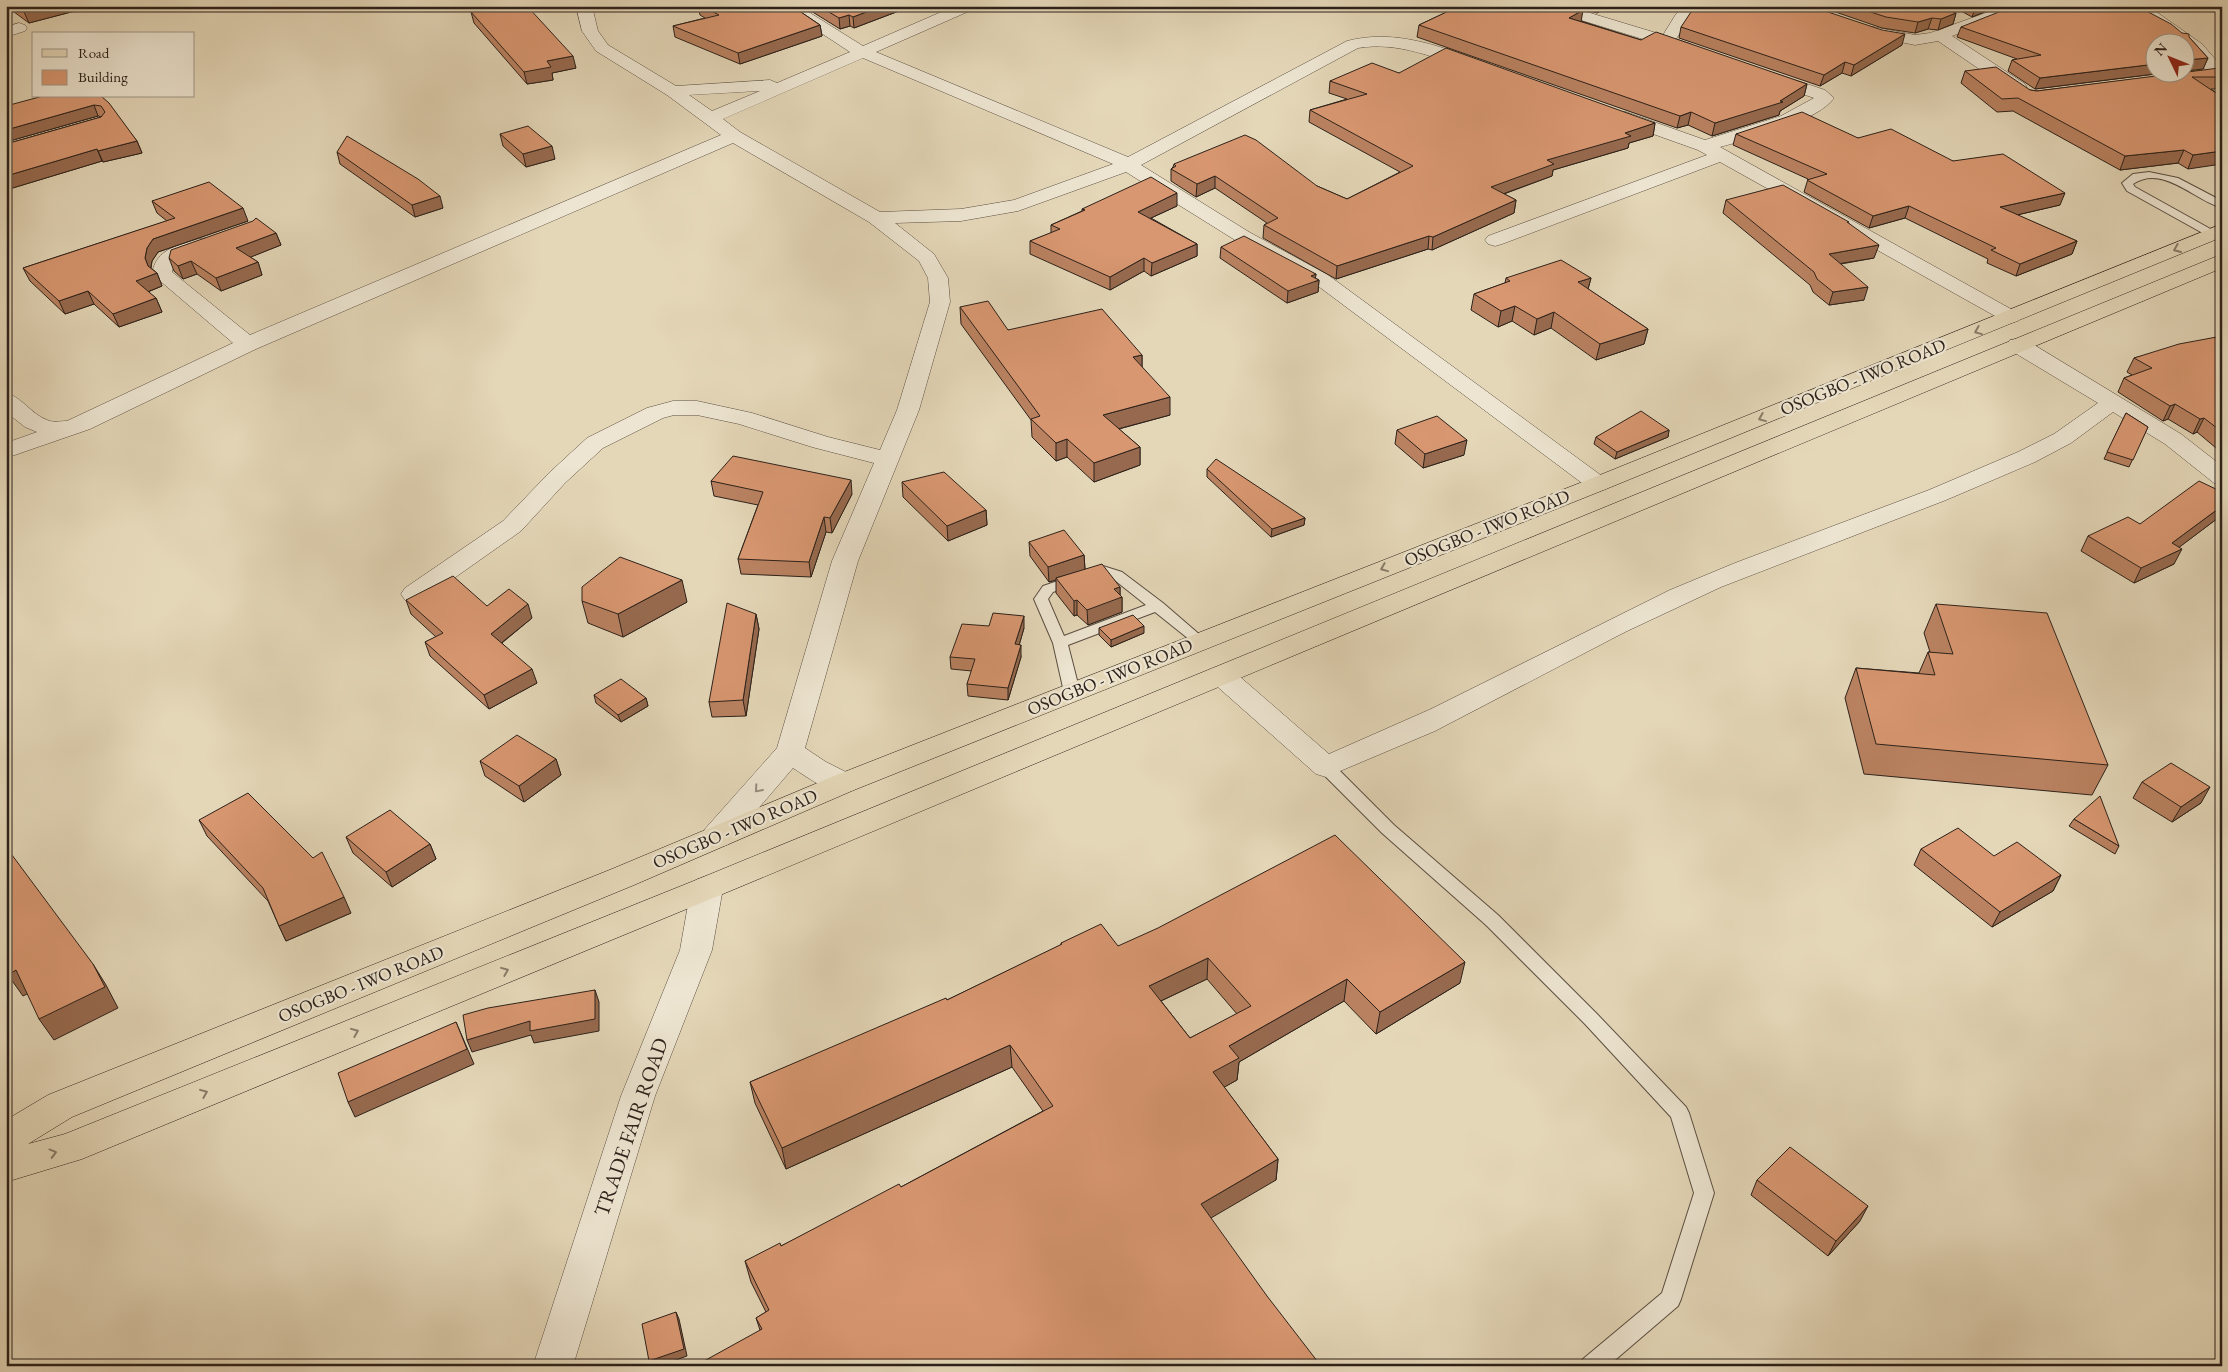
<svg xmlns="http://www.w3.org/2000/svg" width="2228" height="1372" font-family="'EB Garamond',serif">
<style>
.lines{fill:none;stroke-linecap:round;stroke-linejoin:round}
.lane-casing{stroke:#5a4e42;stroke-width:2}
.street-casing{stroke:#5a4e42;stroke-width:1}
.primary-casing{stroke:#2c211a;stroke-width:1}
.lane{fill:#ede5d1;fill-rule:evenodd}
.street{fill:#ede5d1;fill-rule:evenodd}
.primary{fill:#e4d7b8;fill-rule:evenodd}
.wall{fill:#ba8261;stroke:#2c211a;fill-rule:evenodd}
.shaded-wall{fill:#976a4f;stroke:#2c211a}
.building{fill:#d89771;stroke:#2c211a;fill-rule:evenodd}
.oneway{stroke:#887c69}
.oneway2{stroke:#968d7f}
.labels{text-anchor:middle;stroke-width:4.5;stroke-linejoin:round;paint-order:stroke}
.street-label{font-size:18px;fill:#2c211a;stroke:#ede5d1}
.near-street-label{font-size:21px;fill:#2c211a;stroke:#ede5d1}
</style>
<rect width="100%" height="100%" fill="#e4d7b8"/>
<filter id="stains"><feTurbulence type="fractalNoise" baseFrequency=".004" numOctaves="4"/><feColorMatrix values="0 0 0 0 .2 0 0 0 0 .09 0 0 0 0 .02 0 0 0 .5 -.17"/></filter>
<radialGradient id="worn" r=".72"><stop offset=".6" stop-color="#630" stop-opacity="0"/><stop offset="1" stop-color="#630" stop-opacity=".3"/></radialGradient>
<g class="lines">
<!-- lane casing -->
<g class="lane-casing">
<path id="lane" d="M2149 172 2178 178 2222 201V208C2194 200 2163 164 2133 184L2135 187 2216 232V236H2208L2127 191 2122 183 2133 174Z
M1103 566 1122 572 1163 603 1207 641 1205 644H1195L1155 612 1068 645 1080 692 1077 696H1067L1064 692 1053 643 1034 599 1043 586ZM1103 575 1112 578 1146 605 1064 636 1048 599 1053 592Z
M1326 761 1332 763 1394 825 1498 915 1597 1014 1686 1107 1689 1113 1714 1193 1681 1299 1678 1306 1608 1366H1580L1583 1359 1662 1293 1694 1193 1671 1117 1585 1024 1486 925 1382 833 1320 771 1318 767 1320 763Z"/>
</g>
<!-- street casing -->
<g class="street-casing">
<path id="street" d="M576 6H592L598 31 608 45 676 86 770 80 777 83 850 52 780 6H799L863 46 955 6H977L974 9 876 52 1128 157 1347 41C1393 29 1437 45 1480 61L1482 64 1480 67 1474 69C1434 59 1400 41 1358 48L1141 165 1249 232 1328 275 1606 479 1610 484 1606 489 1598 491 1590 489 1314 283 1235 240 1126 172 1018 211 961 221 895 223 934 254 948 278 950 302 919 410 858 561 805 748 826 762 854 776 859 783 854 790C833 797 810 779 793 768L727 845 716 848 705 845 701 837 705 829 777 748 832 561 874 463 812 447 739 424 697 415H674L663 418 603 448 565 483 521 531 423 600 414 602 405 600 401 594 405 588 503 521 549 473 587 438 647 408 673 401H697L752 413 828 437 880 450 897 410 930 302 928 278 919 261 869 222 733 143 256 349 90 429 6 458V443L37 432 25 427 6 412V393C22 397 31 414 47 420 53 423 61 421 67 421L233 343 152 274C155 253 171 247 189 242 198 239 204 237 213 239L216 243 213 247C198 252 175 254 172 272L250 335 721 135 667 95 596 51 582 31ZM863 58 1113 164 1014 200 961 209 880 212 740 132 723 119ZM760 91 712 111 689 95Z
M1542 6H1567L1663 35 1676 14 1685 6H1703L1688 20 1676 39 1691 44 1693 47 1691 50 1685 52 1545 9Z
M2005 6H2028L2025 9 1952 36 2025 84 2027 88 2025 92H2013L1938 41 1915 45 1862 34 1860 31 1862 28 1868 26 1915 35 1930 33Z
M2130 6H2148L2202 44 2222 67V83L2216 82 2186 47V42H2179Z
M19 23 25 25 27 28 25 31 6 37V27Z
M1771 72 1825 90 1834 98C1817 122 1748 139 1720 147L2018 313 2021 317 2018 321 2011 323 2004 321 1720 162 1502 244 1495 246 1488 244 1485 240 1488 236 1707 155 1698 150 1614 120 1611 116 1614 112H1626L1705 140 1781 116 1814 98 1765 81 1763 77 1765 73Z
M2018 339 2026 340 2181 434 2222 466V485L2214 483 2165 444 2113 412 2071 443 2035 462 1946 500 1721 587 1625 632 1435 731 1326 777 1316 774 1211 681 1207 675 1211 669 1221 666 1231 669 1329 754 1431 709 1670 590 1735 563 1929 490 2018 452 2054 434 2098 403 2010 350 2007 345 2010 340Z
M707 876 718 880 723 888 712 950 655 1096 573 1366H533L621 1096 680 950 691 888 696 880Z"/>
</g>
<!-- primary casing -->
<g class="primary-casing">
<path id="primary" d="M2222 224V237L1606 489 854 790 634 885 72 1117 28 1144 65 1134 696 880 2215 257 2222 255V268L718 896 82 1159 6 1182V1120L48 1095 612 869 834 776 1590 479Z"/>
</g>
<!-- lane -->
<use href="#lane" class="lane"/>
<!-- street -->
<use href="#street" class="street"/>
<!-- primary -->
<use href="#primary" class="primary"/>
</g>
<!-- wall -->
<path class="wall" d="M6 6H94L29 23Z
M698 6H792L820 25 822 36 740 64 675 37 673 26 705 18 700 15Z
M803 6H912L854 28 850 26 840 29Z
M1574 6H1609L1597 13Z
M1818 6H1942L1945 9 1956 13 1953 24 1938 30 1928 29 1915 33 1882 28Z
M1952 6H1999L1972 17Z
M2206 6H2222V16Z
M1451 9 1581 21 1641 40 1807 84 1804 96 1780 111 1779 115 1712 136 1688 125 1677 128 1417 37 1419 25 1451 10Z
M471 12 576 68 552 73 553 80 527 84 474 23Z
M1681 27 1902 45 1851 76 1842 73 1820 86 1679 38Z
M1961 27 2189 37 2208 58 2203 69 2186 71V42L2156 72H2171L2035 89 2008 71 2012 60 2017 59 1957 37Z
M2222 69V89H2211L2222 97 2188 169 2178 163 2120 170 2013 111 1997 112 1961 83 1965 71 2030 90 2037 91Z
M1399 73 1655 123 1653 136 1629 143 1628 148 1553 170 1552 176 1504 194 1516 200 1514 213 1432 250 1428 249 1336 279 1263 238 1264 225 1267 223 1215 188 1196 197 1171 181V169L1173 167 1174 164 1317 186 1347 199 1400 172 1309 122 1310 110 1347 99 1329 93 1330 81Z
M101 96 137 141 142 153 103 162 102 161 6 190V144L101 117H102L98 116 6 142V102L8 106Z
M500 134 555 159 526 167 503 146Z
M1736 134 1858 138 1953 161 2060 205 2017 215 2077 241 2072 254 2016 276 1987 263 1988 259 1905 218 1869 228 1804 192 1808 179 1733 145Z
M337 152 443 208 415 217 340 164Z
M1726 200 1849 223 1874 258 1841 264 1864 300 1829 305 1813 292 1810 285 1723 213Z
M152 201 248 221 158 252 152 261 151 268 157 273 162 286 148 292 156 298 162 312 119 327 94 304 65 314 30 281 23 268 167 221 157 213Z
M1177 206 1151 218 1197 244V256L1151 276 1144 271 1110 290 1030 254V241L1051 233V225L1082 211V209Z
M276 233 281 245 250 257 258 262 262 275 221 291 197 274 183 279 174 271 169 258Z
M1221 247 1316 274 1315 278 1319 280 1318 292 1287 303 1220 258Z
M1506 278H1591L1588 289 1648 329 1644 344 1596 360 1551 328 1534 335 1512 321 1498 327 1471 310 1474 294 1505 283Z
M960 307 1008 330 1142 355V367L1170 415 1119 429 1140 447V465L1094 482 1067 457 1056 461 1032 437 1031 420 961 324Z
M2222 336V453L2197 432 2193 434 2168 419 2163 421 2118 392 2124 378 2132 375 2127 372 2134 358Z
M2126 413 2148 427 2129 467 2104 459Z
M1397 430 1464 455 1423 468 1395 444Z
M1669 430 1668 437 1615 459 1594 444 1596 437Z
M1207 469 1305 518 1304 525 1271 537 1207 477Z
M711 481 852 494 832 533 826 532 811 577 741 574 738 559 758 505 714 496Z
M902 482 986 510 987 525 948 541 903 497Z
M2222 492V515L2179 547 2174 564 2134 583 2081 551 2088 536 2140 524Z
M1029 542 1084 555 1085 569 1120 587V595L1122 597V612L1088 625 1077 615 1074 616 1056 593V580L1049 582 1030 556Z
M406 600 487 606 532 618 502 643 537 683 489 709 430 656 425 642 436 637 411 614Z
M582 601 687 602 623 637 588 623Z
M1936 604 2108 765 2092 795 1864 774 1845 698 1856 668 1919 673 1928 652H1930L1924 633Z
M756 614 759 629 746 716 712 717 709 702Z
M989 626 1024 628 1019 645 1021 657 1008 700 968 696 967 684 972 671 951 669 950 657Z
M1099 628 1144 633 1111 647 1099 635Z
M594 695 646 698 648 706 621 722 596 703Z
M556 759 561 775 524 802 485 776 480 761Z
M2142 782 2201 803 2172 822 2133 798Z
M2074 819 2119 846 2115 854 2069 826Z
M199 820 351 913 286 941 279 926 268 901 207 836Z
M346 837 430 844 436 859 392 887 353 853Z
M1921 849 2061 875 2053 891 1992 927 1914 865Z
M1061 943 1118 946 1460 983 1376 1034 1344 1001 1239 1062 1237 1080 1224 1087 1278 1159 1276 1180 760 1330 756 1318 766 1312 751 1282 745 1261 781 1246 901 1187 1043 1111 1012 1067 786 1169 755 1103 750 1082 947 1000 1061 945ZM1207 979 1237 1014 1190 1038 1161 1001Z
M1757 1180 1860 1221 1828 1256 1751 1195Z"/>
<!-- shaded-wall -->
<path class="shaded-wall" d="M48 6H94L29 23 24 12Z
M882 6H912L854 28 853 17Z
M1598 6H1609L1597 13Z
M1976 6H1999L1972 17Z
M1583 10 1581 22 1569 18Z
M1956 13 1953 24 1938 30 1941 19Z
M849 15 850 26 840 29 839 18Z
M1932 18 1928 29 1915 33 1918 22Z
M820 25 822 36 740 64 738 53Z
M1905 34 1902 45 1851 76 1854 65Z
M573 56 576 68 552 73 553 80 527 84 524 72 547 61Z
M2208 58 2203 69 2186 71V60Z
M1845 62 1842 73 1820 86 1824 75Z
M2156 64V72H2171L2035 89 2040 78Z
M1807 84 1804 96 1780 111 1779 115 1712 136 1715 123 1780 101Z
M94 105 98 116 6 142V130Z
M1691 112 1688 125 1677 128 1680 116Z
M1655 123 1653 136 1629 143 1628 148 1553 170 1552 176 1489 199 1491 187 1547 160 1625 133Z
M137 141 142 153 103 162 98 151Z
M552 146 555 159 526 167 523 154Z
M97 149 102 161 6 190V176Z
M2184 150 2178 163 2120 170 2125 156Z
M2222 151V164L2188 169 2193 155Z
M1215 176V188L1196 197 1197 184Z
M1177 193V206L1138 224V212Z
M2065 193 2060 205 1995 220 2000 207Z
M440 196 443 208 415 217 412 205Z
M1516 200 1514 213 1432 250 1433 237Z
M1909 206 1905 218 1869 228 1873 216Z
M243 208 248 221 158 252 152 261 150 271 145 258 147 248 153 239Z
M276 233 281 245 241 261 236 248Z
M1429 236 1428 249 1336 279 1337 266Z
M2077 241 2072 254 2016 276 2020 264Z
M1197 244V256L1151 276 1152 263Z
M1879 245 1874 258 1825 266 1829 254Z
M1144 258V271L1110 290V277Z
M191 261 197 274 183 279 178 266Z
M258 262 262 275 221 291 216 278Z
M157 273 162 286 142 294 136 281Z
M1316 274 1315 282 1319 280 1318 292 1287 303 1288 291 1311 276Z
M1591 278 1587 293 1578 282Z
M1868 287 1864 300 1829 305 1833 292Z
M88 291 94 304 65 314 59 301Z
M156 298 162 312 119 327 113 314Z
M1515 306 1512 321 1498 327 1501 311Z
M1554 312 1551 328 1534 335 1537 319Z
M1648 329 1644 344 1596 360 1600 344Z
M1142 355V373L1133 357Z
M1170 397V415L1103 433V415Z
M2175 404 2168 419 2163 421 2170 406Z
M2204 418 2197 432 2193 434 2200 419Z
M1669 430 1668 437 1615 459 1617 452Z
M1067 439V457L1056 461V443Z
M1467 440 1464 455 1423 468 1425 454Z
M1140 447V465L1094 482V463Z
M851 480 852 494 832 533 830 518Z
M2222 506V515L2169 555 2182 549 2174 564 2134 583 2141 568 2172 543Z
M986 510 987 525 948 541 947 526Z
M824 517 826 532 811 577 809 562Z
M1305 518 1304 525 1271 537 1272 529Z
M1084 555 1085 570 1056 578V580L1049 582 1048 567Z
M682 580 687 602 623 637 618 614Z
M1120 587V598L1122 597V612L1088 625 1087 610 1114 589Z
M1077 600V615L1074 616V601Z
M528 604 532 618 495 648 491 634Z
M756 614 759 629 746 716 743 700Z
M1024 616V628L1016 656 1015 644Z
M1144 626V633L1111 647V640Z
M1021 645V657L1008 700V688Z
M532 669 537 683 489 709 484 695Z
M646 698 648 706 621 722 618 715Z
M556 759 561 775 524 802 519 786Z
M2210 787 2201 803 2172 822 2181 807Z
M430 844 436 859 392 887 386 872Z
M2061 875 2053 891 1992 927 2000 912Z
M344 897 351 913 286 941 279 926Z
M1208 958 1207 979 1148 1007 1149 986Z
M1465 962 1460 983 1376 1034 1380 1012Z
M93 964 106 985 118 1008 54 1040 39 1019Z
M16 970 31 992 23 996 8 975Z
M1347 979 1344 1001 1239 1062 1237 1080 1212 1094 1213 1072 1229 1046Z
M595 990 599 1002V1031L534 1043 531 1035 472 1052 467 1040Z
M456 1022 474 1064 355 1117 348 1102Z
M1010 1045 1012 1067 786 1169 782 1148Z
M6 1054 12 1063 6 1066Z
M1278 1159 1276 1180 1199 1225 1201 1204Z
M1868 1206 1860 1221 1828 1256 1836 1241Z
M676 1312 679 1319 687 1356 659 1366H651L649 1361Z"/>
<!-- building -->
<path class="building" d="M16 6H48L24 12Z
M498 6H527L573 56 547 61 551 67 524 72 471 12Z
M702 6H792L820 25 738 53 673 26 719 15Z
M819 6H882L853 17 849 15 839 18Z
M1456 6H1570L1583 10 1569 18 1641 40 1656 32 1807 84 1780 101 1783 102 1715 123 1691 112 1680 116 1419 25 1453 9H1451Z
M1701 6H1810L1882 30 1905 34 1854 65 1845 62 1824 75 1681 27 1691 12Z
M1852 6H1942L1945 9 1956 13 1941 19 1932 18 1918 22 1886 17Z
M2014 6H2137L2171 24 2182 33 2189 34V37L2208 58 2186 60V42H2156V64L2040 78 2012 60 2041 55 1961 27Z
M1446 48 1655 123 1625 133 1631 136 1547 160 1554 164 1491 187 1516 200 1433 237 1429 236 1337 266 1264 225 1278 218 1215 176 1197 184 1171 169 1176 166 1174 164 1245 135 1256 140 1317 186 1347 199 1413 166 1310 110 1367 94 1330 81 1372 63 1399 73Z
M1996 67 2030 90 2037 91 2219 68 2222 69V77H2192L2222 97V151L2193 155 2184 150 2125 156 2018 98 2002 99 1965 71Z
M43 96H101L109 103 137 141 98 151 97 149 6 176V144L101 117 105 112 101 106 94 105 6 130V106Z
M1802 112 1858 138 1891 129 1953 161 2003 154 2065 193 2000 207 2077 241 2020 264 1991 250 1996 248 1909 206 1873 216 1807 180 1827 174 1736 134Z
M528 126 552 146 523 154 500 134Z
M347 136 418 179 440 196 412 205 337 152Z
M1151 177 1177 193 1138 212 1197 244 1152 263 1144 258 1110 277 1030 241 1060 229 1051 225 1085 210 1082 209Z
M209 182 243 208 153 239 147 248 145 258 148 266 157 273 136 281 156 298 113 314 88 291 59 301 23 268 175 218 152 201Z
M1783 185 1849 222H1847L1879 245 1829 254 1868 287 1833 292 1817 279 1814 272 1726 200Z
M256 218 276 233 236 248 258 262 216 278 191 261 178 266 169 258 171 250 253 221Z
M1244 236 1314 273 1316 274 1311 276 1319 280 1288 291 1221 247Z
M1561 260 1591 278 1578 282 1648 329 1600 344 1554 312 1537 319 1515 306 1501 311 1474 294 1510 281 1506 278Z
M988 301 1008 330 1102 309 1142 355 1133 357 1170 397 1103 415 1140 447 1094 463 1067 439 1056 443 1031 419 1040 416 960 307Z
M2222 336V432L2204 418 2200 419 2175 404 2170 406 2124 378 2152 368 2134 358 2179 344Z
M1641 411 1669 430 1617 452 1596 437Z
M2126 413 2148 427 2133 460 2107 452Z
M1437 416 1467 440 1425 454 1397 430Z
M733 456 851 480 830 518 824 517 809 562 738 559 763 492 711 481Z
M1216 459 1305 518 1272 529 1207 469Z
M944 472 986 510 947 526 902 482Z
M2199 481 2222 492V506L2172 543 2182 549 2141 568 2088 536 2128 517 2140 524Z
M1064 530 1084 555 1048 567 1029 542Z
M620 557 682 580 618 614 582 601V587Z
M1102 564 1120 587 1114 589 1122 597 1087 610 1077 600 1074 601 1056 578Z
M453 576 487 606 509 589 528 604 491 634 532 669 484 695 425 642 443 633 406 600Z
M727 603 756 614 743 700 709 702Z
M1936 604 2047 613 2108 765 1876 744 1856 668 1935 675 1928 652 1953 654Z
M993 613 1024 616 1015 644 1021 645 1008 688 967 684 975 659 950 657 962 624 989 626Z
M1133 615 1144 626 1111 640 1099 628Z
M621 679 646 698 618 715 594 695Z
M517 735 556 759 519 786 480 761Z
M2171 763 2210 787 2181 807 2142 782Z
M248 793 313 858 322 852 344 897 279 926 263 888 199 820Z
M2100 796 2119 846 2074 819Z
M390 810 430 844 386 872 346 837Z
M1958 828 1994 856 2017 842 2061 875 2000 912 1921 849Z
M1335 835 1465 962 1380 1012 1347 979 1229 1046 1239 1058 1213 1072 1278 1159 1201 1204 1267 1296 1321 1366H695L762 1329 756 1318 769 1310 745 1261 780 1243 781 1246 899 1184 901 1187 1053 1106 1010 1045 782 1148 750 1082 946 998 947 1000 1062 944 1061 943 1101 924 1118 946 1158 928ZM1208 958 1251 1006 1190 1038 1149 986Z
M12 855 93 964 105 987 39 1019 16 970 8 975 6 972V858Z
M595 990V1019L530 1031V1021L467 1040 463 1015 488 1008Z
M456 1022 467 1049 348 1102 338 1073Z
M1790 1147 1868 1206 1836 1241 1757 1180Z
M676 1312 684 1349 649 1361 642 1324Z"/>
<!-- one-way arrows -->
<defs><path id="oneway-chevron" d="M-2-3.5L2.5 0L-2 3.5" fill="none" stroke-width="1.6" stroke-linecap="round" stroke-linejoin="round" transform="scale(1.25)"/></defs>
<g class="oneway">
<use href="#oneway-chevron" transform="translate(2177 249) rotate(157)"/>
<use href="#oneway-chevron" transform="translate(1978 331) rotate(158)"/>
<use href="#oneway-chevron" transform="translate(1762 418) rotate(158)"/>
<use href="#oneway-chevron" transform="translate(1384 568) rotate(158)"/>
<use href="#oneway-chevron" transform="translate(505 971) rotate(-22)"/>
<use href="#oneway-chevron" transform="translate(355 1032) rotate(-22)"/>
<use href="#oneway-chevron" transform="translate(204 1093) rotate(-22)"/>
<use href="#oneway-chevron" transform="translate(53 1153) rotate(-15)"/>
</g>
<use class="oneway2" href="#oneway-chevron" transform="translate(758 789) rotate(131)"/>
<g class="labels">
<!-- street labels -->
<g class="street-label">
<text transform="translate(1863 377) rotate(-22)" y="6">OSOGBO - IWO ROAD</text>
<text transform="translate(1487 528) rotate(-22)" y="6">OSOGBO - IWO ROAD</text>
<text transform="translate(1110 677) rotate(-22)" y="6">OSOGBO - IWO ROAD</text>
<text transform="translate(735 829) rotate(-23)" y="6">OSOGBO - IWO ROAD</text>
<text transform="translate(361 984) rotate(-22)" y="6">OSOGBO - IWO ROAD</text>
</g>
<!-- near-street labels -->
<g class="near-street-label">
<text transform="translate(631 1127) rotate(-71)" y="7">TRADE FAIR ROAD</text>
</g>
</g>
<!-- margin -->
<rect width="2228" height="1372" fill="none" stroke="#e4d7b8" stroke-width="25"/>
<rect x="8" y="8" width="2213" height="1357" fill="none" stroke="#2c211a" stroke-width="2.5"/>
<rect x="12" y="12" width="2203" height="1347" fill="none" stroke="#2c211a"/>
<!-- legend -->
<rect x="32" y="32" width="162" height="65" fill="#ede5d1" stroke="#a09788"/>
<rect x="42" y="49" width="25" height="8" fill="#e4d7b8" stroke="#a09788"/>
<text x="78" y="58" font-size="15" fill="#2c211a">Road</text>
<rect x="42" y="70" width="25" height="15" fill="#d89771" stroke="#a09788"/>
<text x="78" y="82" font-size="15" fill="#2c211a">Building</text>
<!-- north arrow -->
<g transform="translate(2170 58) rotate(313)"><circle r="24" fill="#ede5d1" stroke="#a09788"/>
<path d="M0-4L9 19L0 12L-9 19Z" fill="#8f2418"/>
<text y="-8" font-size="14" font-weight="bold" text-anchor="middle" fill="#2c211a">N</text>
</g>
<rect width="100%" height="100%" filter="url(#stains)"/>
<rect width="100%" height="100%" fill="url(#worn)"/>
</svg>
